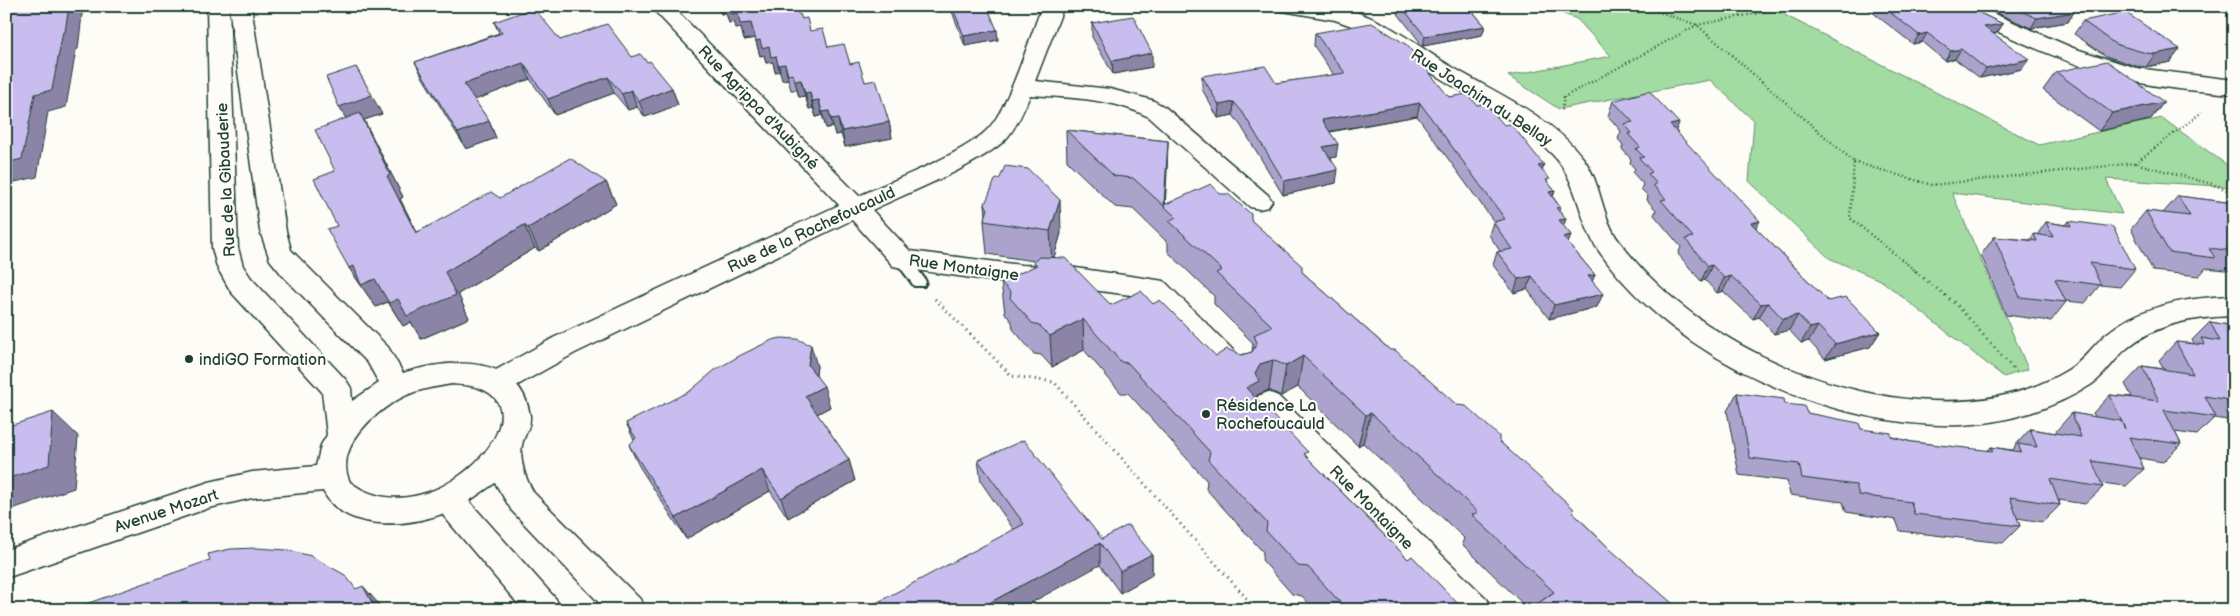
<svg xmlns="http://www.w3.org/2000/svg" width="2240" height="616" font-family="'Balsamiq Sans',sans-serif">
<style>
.green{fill:#a3dca2;stroke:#618c6b}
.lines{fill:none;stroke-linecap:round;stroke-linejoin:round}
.lane-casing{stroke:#1f3d34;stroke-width:4}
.street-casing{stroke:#1f3d34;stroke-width:3}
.secondary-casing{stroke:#1f3d34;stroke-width:3}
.path-far1{stroke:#1f3d34;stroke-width:2.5;stroke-dasharray:1 3;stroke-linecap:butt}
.path{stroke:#1f3d34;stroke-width:3;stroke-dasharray:1 4.5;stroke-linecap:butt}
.lane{fill:#fdfcf7;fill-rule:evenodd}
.street{fill:#fdfcf7;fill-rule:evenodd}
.secondary{fill:#fdfcf7;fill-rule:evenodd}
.wall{fill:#aca3cd;stroke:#1f3d34}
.shaded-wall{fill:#8c84a7;stroke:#1f3d34}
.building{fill:#c8bdee;stroke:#1f3d34}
.poi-dot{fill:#1f3d34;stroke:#fdfcf7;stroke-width:2}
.labels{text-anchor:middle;stroke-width:4;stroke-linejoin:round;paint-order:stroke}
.street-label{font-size:16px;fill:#1f3d34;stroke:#fdfcf7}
.poi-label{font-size:16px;fill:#1f3d34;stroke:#fdfcf7;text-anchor:start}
</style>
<rect width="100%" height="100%" fill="#fdfcf7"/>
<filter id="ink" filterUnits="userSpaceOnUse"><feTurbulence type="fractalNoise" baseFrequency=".02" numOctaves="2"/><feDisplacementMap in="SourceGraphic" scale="10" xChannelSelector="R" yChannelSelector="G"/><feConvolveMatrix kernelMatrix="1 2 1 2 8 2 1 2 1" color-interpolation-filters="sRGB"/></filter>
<g filter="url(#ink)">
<!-- green -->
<path class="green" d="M1542 6H1767L2039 145 2162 118 2234 170V187L2106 179 2122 214 1952 193 2028 369 2004 377 1882 281 1829 258 1749 181 1754 121 1710 80 1559 109 1508 76 1611 56 1577 19Z"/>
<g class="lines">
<!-- lane casing -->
<g class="lane-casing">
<path id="lane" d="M902 254 907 255 924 278 926 282 924 286H914L897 263 895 259 897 255Z"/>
</g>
<!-- street casing -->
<g class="street-casing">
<path id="street" d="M650 6H672L859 196C893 180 964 154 988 129 1008 109 1031 35 1042 6H1064L1035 81 1110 89 1152 100 1165 107 1268 195 1272 201 1268 207 1259 209 1250 207 1149 117C1112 98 1071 98 1030 95 1024 110 1016 129 1004 141 973 168 911 191 872 210L910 251 1021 265 1069 267 1164 281 1248 365 1252 373 1248 381 1238 384 1228 381 1146 297 1069 287 1021 285 902 268 893 266 852 220 575 353 507 391 497 394 487 391 482 383 487 375 555 337 839 205Z
M1274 6C1300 6 1327 4 1353 11 1388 22 1417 45 1447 64 1493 92 1549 114 1583 158 1602 183 1601 217 1619 241 1681 325 1789 381 1891 397 1951 406 2014 403 2068 370 2083 361 2092 347 2105 335 2140 305 2190 297 2234 296V316C2195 317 2155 323 2125 350 2113 361 2105 375 2092 384 2054 409 2006 423 1962 425 1834 430 1675 359 1601 254 1578 224 1580 183 1553 155 1520 121 1475 100 1435 75 1411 61 1388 44 1363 30L1335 20 1277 10Z
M1948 6H1976L2073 48 2136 68 2234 80V94C2200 91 2165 89 2132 81 2069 66 2009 37 1951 10Z
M1268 392 1278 396 1487 599 1492 610H1452L1258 412 1253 404 1258 396Z"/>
</g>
<!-- secondary casing -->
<g class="secondary-casing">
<path id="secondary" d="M207 6H229L238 248 243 266 251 278 346 380 351 388 352 401 379 383 368 363 283 276 270 260 260 231 229 6H251L286 231 291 250 388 347 403 373C448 359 521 352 530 416 531 427 524 435 522 445 519 461 526 480 534 493L640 599 645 610H606L512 511 495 483 469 501 556 599 561 610H523L442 514C405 527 344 532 323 491L252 498 209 508 6 578V550L209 482 252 472 316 466 321 445 327 435 322 392 231 292 217 267 212 248ZM452 384C461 385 470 385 479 388 551 413 428 542 350 482 333 448 376 410 403 397 418 389 435 387 452 384Z"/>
</g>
<!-- path-far1 -->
<path class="path-far1" d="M904 6H919
M1642 6 1697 25 1854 162 1850 218 1917 272
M2219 6 2234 20
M1562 110 1564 97 1697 25 1793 6
M1854 162 1932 185 2135 163 2212 184 2234 193
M2135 163 2202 112"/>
<!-- path -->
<path class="path" d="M1915 271 1957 305 2016 372
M935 299 1012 376 1054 382 1257 610"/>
<!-- lane -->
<use href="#lane" class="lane"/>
<!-- street -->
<use href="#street" class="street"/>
<!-- secondary -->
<use href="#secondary" class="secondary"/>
</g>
<!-- wall -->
<path class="wall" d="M718 6H796L798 14 810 31 828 47 850 64 865 82 889 122 892 138 845 147 841 134 835 135 833 127 826 128 822 115 816 117 813 108 809 109 805 96 799 97 797 90H791L788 79 782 80 780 71 775 72 773 62 766 63 764 55 760 56 755 38 744 40 741 28 736 29 734 22 729 23 726 13 721 14Z
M950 6H987L998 40 965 46 951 9Z
M1392 6H1468L1485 26 1482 35 1423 46Z
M1868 6H1965L2003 24 1997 33 1993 34 2022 69 1980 78 1955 59 1945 61 1922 42 1913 44 1867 8Z
M1981 6H2066L2074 12 2068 22 2031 28Z
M2083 21 2180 49 2170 62 2146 67 2136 66 2106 56 2074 34Z
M494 22 560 40 632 57 647 62 672 88 678 105 645 117 637 107 628 110 614 93 555 115 530 79 474 100 489 121 496 138 466 149 423 78 415 62 499 33Z
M1092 23 1152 67 1113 74 1092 37Z
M1315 33 1449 97 1477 105 1542 170 1548 183 1555 191 1553 197 1560 207 1559 211 1566 219 1563 226 1571 235 1568 243 1595 275 1592 281 1597 307 1549 319 1527 289 1514 293 1493 265 1497 252 1500 251 1489 235 1493 222H1494L1417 116 1330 132 1336 157 1331 158 1336 183 1283 195 1241 126 1233 115 1218 118 1202 89V76L1276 83 1334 75 1314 46Z
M2056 72 2164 102 2150 120 2099 131 2043 90Z
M1613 101 1676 131 1756 228 1828 301 1880 332 1870 347 1825 359 1809 341 1801 343 1789 330 1774 334 1759 317 1753 319 1723 291 1717 293 1705 280 1701 281 1678 254 1681 247 1654 215 1656 210 1647 200 1648 196 1641 189 1643 184 1633 173 1635 169 1630 163 1631 159 1622 149 1623 145 1618 139 1621 131 1608 116Z
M339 107 382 114 364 120 372 136 403 197 400 199 417 232 500 198 606 182 616 204 539 251 535 248 458 294 469 318 421 339 411 322 403 326 388 302 376 307 349 268 337 226 335 171 346 118Z
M1066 130 1168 141 1165 205 1220 194 1251 220 1302 272 1390 350 1499 441 1611 550 1529 610 1462 544 1464 538 1363 443 1358 446 1298 387 1281 396 1269 390 1257 395V399L1307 457 1408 559 1464 610H1315L1302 596 1292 594 1262 560 1263 552 1206 489 1207 481 1128 393H1121L1084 350 1052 367 1041 355 1034 354 1013 329 1012 322 1005 313 1001 282 1034 267V261L987 254 984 221 986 215 985 204 1061 233 1054 257 1111 305 1153 304 1216 356 1241 355 1252 352 1253 343 1214 304V296L1168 252V243L1133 209 1115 207 1067 161Z
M2178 196 2234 203V271L2206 268 2199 276 2153 271 2131 229 2146 211 2163 213Z
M2069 221 2135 269 2120 287 2100 285 2085 303 2066 301V302L2051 321 2006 315 1981 255 1994 237 2030 240 2034 234 2037 235 2046 222 2066 225Z
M2210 322 2234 326V421L2214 418 2197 435 2175 432 2181 444 2163 462 2139 458 2144 469 2126 486 2101 483 2103 487 2085 504 2059 500 2060 505 2043 522 2017 518 2020 526 2003 543 1900 531 1896 520 1846 512 1843 502 1790 495 1787 481 1739 475 1727 411 1737 393 1785 404 1807 413 1861 429 1912 442 1987 451 1991 447 2012 450 2015 448 2014 447 2030 429 2056 433V431L2072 413 2095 417 2093 413 2110 395 2132 397 2125 384 2142 366 2164 369 2159 360 2176 342 2194 344 2192 340Z
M817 366 816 375 830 407 817 414 849 460 855 481 788 518 770 491 686 539 639 466 629 445 634 440 626 423Z
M978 460 1102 539 1152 554V575L1120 593 1100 565 1014 530 981 482Z"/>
<!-- shaded-wall -->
<path class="shaded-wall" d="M69 6H83L78 49 76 50 66 107 48 112 37 177 6 184V163L35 94 63 32Z
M718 6 730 7 751 23 755 38 744 40 741 28 736 29 734 22 729 23 726 13 721 14Z
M2074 12 2068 22 2031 28 2037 18Z
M2003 24 1997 33 1978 36 1984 27Z
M1485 26 1482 35 1423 46 1425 36Z
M997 30 998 40 965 46 964 36Z
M1927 33 1922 42 1913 44 1919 35Z
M760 40 769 46 776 56 780 71 775 72 773 62 766 63 764 55 760 56 756 41Z
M1961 49 1955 59 1945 61 1951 51Z
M2180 49 2170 62 2146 67 2155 54Z
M1152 53V67L1113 74 1112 61Z
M2029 59 2022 69 1980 78 1986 69Z
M523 63 530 79 472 101 464 84Z
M785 64 788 79 782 80 778 65Z
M356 67 382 114 364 120 372 136 403 197 400 199 429 256 339 107Z
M608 77 614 93 555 115 548 99Z
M801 80 805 96 799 97 795 81Z
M672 88 678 105 645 117 639 101Z
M631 90 637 107 628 110 622 94Z
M810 92 813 108 809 109 805 93Z
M819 100 822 115 816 117 812 101Z
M1234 102 1233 115 1218 118 1219 105Z
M2164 102 2150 120 2099 131 2112 113Z
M1420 103 1417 116 1320 133 1322 120Z
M829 111 833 127 826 128 822 112Z
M838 118 841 134 835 135 831 119Z
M489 121 496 138 466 149 458 133Z
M889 122 892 138 845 147 842 131Z
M1679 123 1673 138 1670 125Z
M1168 141 1167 172 1165 208 1164 207Z
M1338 144 1336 157 1321 160 1323 147Z
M1544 165 1540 178 1538 166Z
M1338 170 1336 183 1283 195 1284 181Z
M606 182 616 204 539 251 528 228Z
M1555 191 1550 204 1549 192Z
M1060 200 1061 233 1052 264 1050 231Z
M1566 219 1561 232 1559 220Z
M1760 221 1752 236 1751 223Z
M524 225 535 248 458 294 469 318 421 339 411 322 403 326 389 303 445 272Z
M1571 235 1566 249 1563 237Z
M1712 265 1705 280 1701 281 1708 266Z
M354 266 375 279 389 301 376 307 349 268Z
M1595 275 1589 288 1588 276Z
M1532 276 1527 289 1514 293 1518 279Z
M1731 276 1723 291 1717 293 1724 278Z
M1603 294 1597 307 1549 319 1554 305Z
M1768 303 1759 317 1753 319 1761 304Z
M1798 315 1789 330 1774 334 1783 319Z
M1083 319 1084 350 1052 367 1050 336Z
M1818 326 1809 341 1801 343 1810 328Z
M1880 332 1870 347 1825 359 1835 344Z
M811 345 817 366 814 386 808 365Z
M1303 356 1298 387 1281 396 1286 366Z
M1273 360 1269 390 1257 395 1255 411 1246 388 1260 364Z
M824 386 830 407 811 417 805 396Z
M53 412 78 436 74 488 6 511V479Z
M1371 413 1363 443 1358 446 1366 415Z
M849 460 855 481 788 518 781 498Z
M762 470 770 491 686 539 676 518Z
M1100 543V565L1018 610H976Z
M1152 554V575L1120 593V571Z
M363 586 384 610H376Z"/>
<!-- building -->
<path class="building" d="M8 6H69L65 32H63L52 90 35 94 22 159 6 163V14Z
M724 6H796L798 14H800L802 19 807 18 810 31 823 29 828 47 844 44 850 64 859 62 865 82 876 80 889 122 842 131 838 118 831 119 829 111 822 112 819 100 812 101 810 92 805 93 801 80 795 81 793 74 788 75 785 64 778 65 776 56 771 57 769 46 762 48 760 40 756 41 751 23 740 24 738 13 732 14 730 7 724 8Z
M952 6H987L997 30 964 36Z
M1401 6H1468L1485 26 1425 36Z
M1882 6H1965L2003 24 1984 27 2029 59 1986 69 1961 49 1951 51 1927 33 1919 35Z
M2009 6H2066L2074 12 2037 18Z
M534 8 560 40 607 24 632 57 640 54 647 62 650 61 672 88 639 101 631 90 622 94 608 77 548 99 523 63 464 84 489 121 458 133 415 62 502 33 494 22Z
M2125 12 2180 49 2155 54 2146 53 2115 44 2083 21Z
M1133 16 1152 53 1112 61 1092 23Z
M1372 23 1407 45 1449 97 1467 94 1477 105 1486 104 1504 125 1511 124 1544 165 1538 166 1550 179 1546 180 1555 191 1549 192 1560 207 1556 208 1566 219 1559 220 1571 235 1563 237 1595 275 1588 276 1603 294 1554 305 1532 276 1518 279 1497 252 1512 249 1493 222 1505 219 1420 103 1322 120 1338 144 1323 147 1338 170 1284 181 1243 113 1234 102 1219 105 1202 76 1265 66 1276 83 1345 73 1315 33Z
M2107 61 2164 102 2112 113 2056 72Z
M356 67 372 95 339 107 326 77Z
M1649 91 1679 123 1670 125 1760 221 1751 223 1828 301 1846 297 1880 332 1835 344 1818 326 1810 328 1798 315 1783 319 1768 303 1761 304 1731 276 1724 278 1712 265 1708 266 1685 239 1693 237 1661 200 1666 199 1653 185 1657 184 1648 174 1652 172 1639 158 1644 157 1636 149 1640 147 1628 134 1632 133 1624 124 1633 122 1613 101Z
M360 113 390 175 387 176 416 233 491 192 500 198 570 158 606 182 528 228 524 225 445 272 456 295 407 316 398 299 389 303 375 279 361 285 354 266 349 268 327 229 337 226 314 179 335 171 315 130Z
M1066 130 1168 141 1164 205 1211 184 1220 194H1228L1251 214V220L1302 266V272L1390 350H1395L1457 405 1466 406 1499 436V441L1573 508 1574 514 1611 550 1680 610H1529L1554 592 1472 515 1478 512 1371 413 1366 415 1303 356 1286 366 1273 360 1260 364 1255 373 1259 381 1246 388 1308 452 1304 454 1408 559 1412 556 1464 610H1347L1308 567 1298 566 1266 531 1267 523 1208 460 1210 452 1128 363 1121 362 1083 319 1050 336 1039 325 1032 323 1010 298 1011 293 1001 282 1037 265 1034 262 1039 257 1065 258 1111 305 1141 291 1153 304 1160 300 1216 356 1227 349 1241 355 1252 352 1257 343 1254 335 1272 326 1216 273 1222 270 1169 221 1176 217 1133 178 1114 176Z
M1005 166 1028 169 1060 200 1050 231 984 221 988 209 985 204 995 180 1000 178Z
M2178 196 2234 203V251L2209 248 2215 258 2169 252 2146 211 2190 216Z
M2069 221 2113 227 2135 269 2090 263 2101 285 2055 279 2066 302 2020 297 1994 237 2037 241 2034 234 2053 237 2046 222 2071 226Z
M2210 322 2234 326V401L2205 396 2216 417 2164 410 2181 444 2129 437 2144 469 2092 461 2103 487 2050 479 2060 505 2010 497 2020 526 1914 514 1911 502 1859 495 1856 485 1802 478 1799 464 1750 458 1737 393 1784 399 1785 404 1804 406 1807 413 1859 423 1861 429 1891 433V437L1912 442 1993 451 1991 447 2021 452 2018 444 2037 447 2030 429 2081 437 2072 413 2121 421 2125 429 2110 395 2159 401 2142 366 2193 374 2176 342 2205 345 2201 338 2220 341Z
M781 338 797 339 811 345 808 365 824 386 805 396 849 460 781 498 762 470 676 518 629 445 636 438 626 423 690 391 715 370 741 355 772 340Z
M53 412 49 465 6 479V427Z
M1024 440 1102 539 1128 525 1152 554 1120 571 1100 543 976 610H863L1024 524 978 460Z
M257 548 287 550 311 556 345 575 356 589 363 586 376 610H69L210 560 208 554 230 549Z"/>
</g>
<!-- markers -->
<g class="poi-dot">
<circle cx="189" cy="359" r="5"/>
<circle cx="1206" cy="414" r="5"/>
</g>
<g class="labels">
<!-- street labels -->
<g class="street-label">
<text transform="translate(1482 97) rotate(33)" y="6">Rue Joachim du Bellay</text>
<text transform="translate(759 107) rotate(46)" y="6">Rue Agrippa d'Aubigné</text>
<text transform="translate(225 180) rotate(-93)" y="6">Rue de la Gibauderie</text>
<text transform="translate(811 229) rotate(-25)" y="6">Rue de la Rochefoucauld</text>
<text transform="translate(964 267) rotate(8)" y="6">Rue Montaigne</text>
<text transform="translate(1372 507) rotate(45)" y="6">Rue Montaigne</text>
<text transform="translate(166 510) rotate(-18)" y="6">Avenue Mozart</text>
</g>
<!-- poi labels -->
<g class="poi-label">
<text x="199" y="365">indiGO Formation</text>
<text x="1216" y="411">Résidence La<tspan x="1216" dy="18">Rochefoucauld</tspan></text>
</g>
</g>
<!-- margin -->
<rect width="2240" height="616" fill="none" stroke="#fdfcf7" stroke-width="25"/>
<rect x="12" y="12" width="2215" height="591" fill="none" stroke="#1f3d34" stroke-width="2" filter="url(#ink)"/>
</svg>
